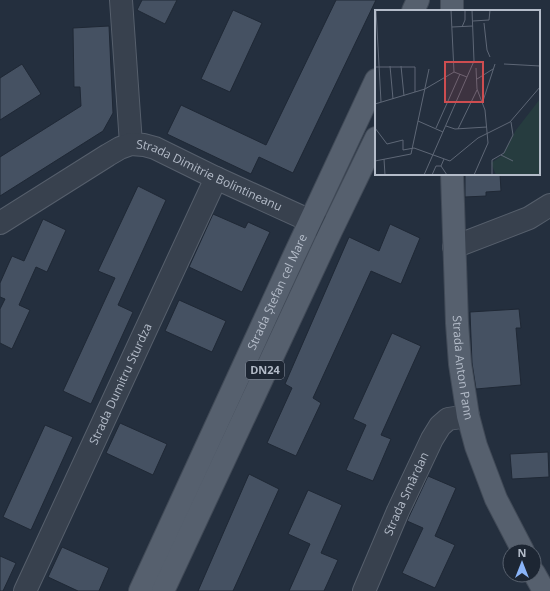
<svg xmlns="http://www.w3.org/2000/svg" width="550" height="591" font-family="'Open Sans',sans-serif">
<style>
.building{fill:#455162;stroke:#1f2835}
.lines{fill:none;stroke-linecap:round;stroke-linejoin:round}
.minor-casing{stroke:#565f6c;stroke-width:24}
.major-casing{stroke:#414a57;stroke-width:24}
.minor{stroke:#38414e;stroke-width:22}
.major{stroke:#56606e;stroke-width:22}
.labels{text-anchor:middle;stroke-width:3.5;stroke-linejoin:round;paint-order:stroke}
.shield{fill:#1d2633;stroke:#878f9c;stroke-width:1}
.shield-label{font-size:11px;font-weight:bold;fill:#b4bcc9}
.street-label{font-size:12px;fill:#b4bcc9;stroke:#1d2633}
.inset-road{fill:none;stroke:#5e6776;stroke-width:1}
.view{fill:#ce4d50;fill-opacity:0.15;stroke:#ce4d50;stroke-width:2}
.inset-edge{fill:none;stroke:#b4bcc9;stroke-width:2}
</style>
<rect width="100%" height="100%" fill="#242f3e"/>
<!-- building -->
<path class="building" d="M142 0H177L165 24 137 10Z
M336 0H376L293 173 259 157 251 174 167 134 181 105 266 145Z
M233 10 262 23 230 92 201 79Z
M109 26 113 113 103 131 0 196V157L81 106 80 87H74L73 28Z
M22 64 41 94 0 120V78Z
M465 174H500L501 191 486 192V196L465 197Z
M138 186 166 200 118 305 133 312 91 404 63 391 115 278 98 271Z
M213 214 245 228 248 222 270 232 242 292 189 267Z
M43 219 66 230 47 272 36 267 19 305 30 310 12 349 0 343V309L5 299 0 297V283L12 256 24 261Z
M390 224 420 238 401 284 371 271 313 398 321 403 296 456 267 443 292 388 285 384 349 237 379 251Z
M179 300 226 321 212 352 165 331Z
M519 309 521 328H516L521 385 476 389 472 363 470 312Z
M392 333 421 346 381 435 391 439 373 481 346 470 366 425 353 419Z
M120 423 167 444 153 475 106 453Z
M45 425 73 437 31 530 3 517Z
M548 452 549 477 512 479 510 454Z
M249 474 279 489 233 591H198Z
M428 476 456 488 435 536 455 545 435 588 402 573 423 528 407 521Z
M308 490 342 505 321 553 338 560 324 591H289L310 544 288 534Z
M62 547 109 568 99 591H78L48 577Z
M0 556 16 563 3 591H0Z"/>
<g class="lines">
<!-- minor casing -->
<g class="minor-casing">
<g id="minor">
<path d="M121 0 131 144"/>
<path id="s1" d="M0 223 108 155 120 148 131 144 144 145 155 148 216 178 328 229"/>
<path d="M454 247 529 218 550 205"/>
<path id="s2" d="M25 591 216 178"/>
<path id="s3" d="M364 591 398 511 432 439 440 426 448 419 468 416"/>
</g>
</g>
<!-- major casing -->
<g class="major-casing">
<g id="major">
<path d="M413 11 418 0"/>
<path d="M452 11V0"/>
<path id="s4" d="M452 174 457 323 460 364 468 416 476 446 496 499 523 551"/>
<path d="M534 573 544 591"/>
<path id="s5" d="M140 591 293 258 376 80"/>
<path d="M163 591 331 231 376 138"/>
</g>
</g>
<!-- minor -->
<use href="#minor" class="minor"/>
<!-- major -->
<use href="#major" class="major"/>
</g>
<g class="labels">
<!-- shield labels -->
<rect class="shield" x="246" y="361" width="38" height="18" rx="3"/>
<g class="shield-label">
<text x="265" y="374">DN24</text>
</g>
<!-- street labels -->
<g class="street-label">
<text dy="4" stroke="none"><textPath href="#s1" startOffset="238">Strada Dimitrie Bolintineanu</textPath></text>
<text dy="4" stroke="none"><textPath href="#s5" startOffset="329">Strada Ștefan cel Mare</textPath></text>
<text dy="4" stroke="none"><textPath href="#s4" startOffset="194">Strada Anton Pann</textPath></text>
<text dy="4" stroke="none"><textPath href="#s2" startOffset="228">Strada Dumitru Sturdza</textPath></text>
<text dy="4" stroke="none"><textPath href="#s3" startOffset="106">Strada Smârdan</textPath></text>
</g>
</g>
<!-- overview -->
<g transform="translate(375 10)">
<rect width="165" height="165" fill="#242f3e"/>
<path d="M165 89V165H121L116 153 128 145 141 120Z" fill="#263c3f"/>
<path class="inset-road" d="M1 0 6 92M76 0 79 62M98 11 114 10 115 0M109 13 112 40 115 47M77 17 98 16M87 17 90 10V0M129 54 165 56M15 56 18 89M26 56 29 86M0 57H40V82M79 62 92 67M102 69 118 59M108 91 120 54M0 94 50 79 79 62M43 111 68 122M71 116 80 119 112 117M0 118 12 134 28 130V140L39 138 75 151 103 128 135 112 165 77M61 118 85 64M83 119 102 80M126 145 138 151M9 149 10 165M69 149 66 156 72 165M0 151 36 144 54 59M49 165 99 51 97 0M57 165 61 156H66M99 165 113 133 110 100 102 79 101 58M117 165V150L129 143 138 125 136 112"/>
<path class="view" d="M70 52H108V92H70Z"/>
<rect width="165" height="165" class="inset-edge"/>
</g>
<!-- north arrow -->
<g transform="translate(522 563)"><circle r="19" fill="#1d2633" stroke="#59626f"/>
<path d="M0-3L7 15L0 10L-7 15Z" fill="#8ab4f8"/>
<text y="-6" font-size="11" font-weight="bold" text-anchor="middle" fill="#b4bcc9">N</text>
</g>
</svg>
